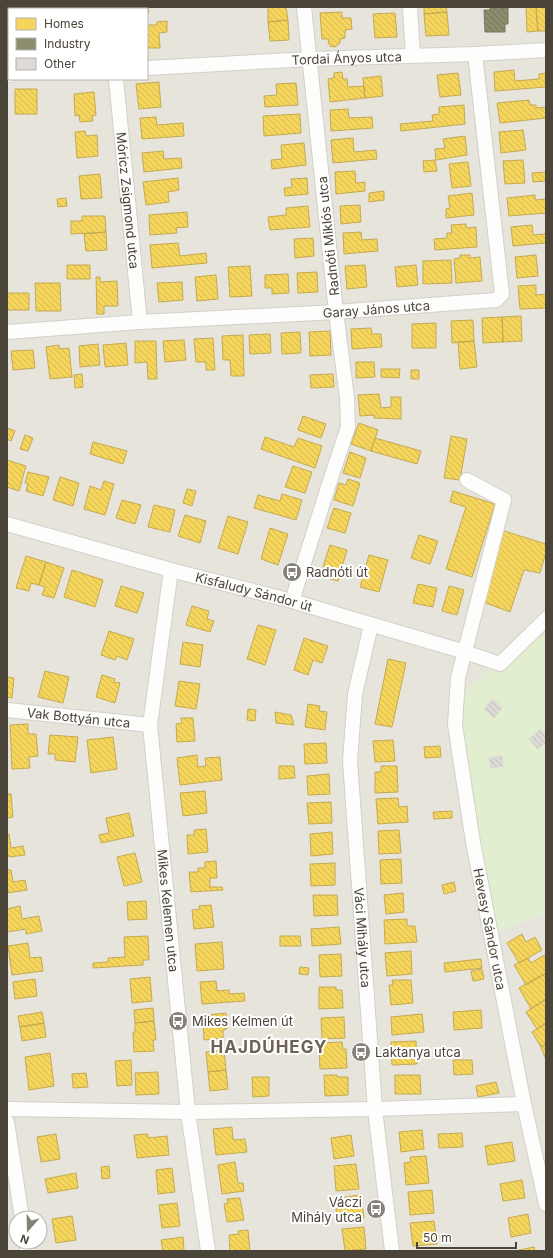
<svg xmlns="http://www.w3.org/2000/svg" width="553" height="1258" font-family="Inter,sans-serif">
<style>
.residential{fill:#e7e4dc;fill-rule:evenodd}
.industrial{fill:#e6e2de}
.green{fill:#e1eecf}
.homes{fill:url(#homes-back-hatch);stroke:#c3aa52}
.industry{fill:url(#industry-back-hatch);stroke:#78765e}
.building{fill:url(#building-back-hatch);stroke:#dcd9d4}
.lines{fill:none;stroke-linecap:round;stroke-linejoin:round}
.minor-casing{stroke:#d2d0cb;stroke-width:16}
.minor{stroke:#fdfdfc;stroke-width:14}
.labels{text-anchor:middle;stroke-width:4;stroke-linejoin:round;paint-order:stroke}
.street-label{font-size:13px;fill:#4b4439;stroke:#fff}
.poi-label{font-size:13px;fill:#4b4439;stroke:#fff;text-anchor:start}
.district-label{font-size:17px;font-weight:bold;letter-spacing:1px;fill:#6e6250;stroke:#fff}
</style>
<defs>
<pattern id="homes-back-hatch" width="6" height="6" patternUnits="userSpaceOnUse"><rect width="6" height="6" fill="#f6d55c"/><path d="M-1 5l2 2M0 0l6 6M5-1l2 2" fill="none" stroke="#d4b851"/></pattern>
<pattern id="industry-back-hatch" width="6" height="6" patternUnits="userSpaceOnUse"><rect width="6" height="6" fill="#8c8c6e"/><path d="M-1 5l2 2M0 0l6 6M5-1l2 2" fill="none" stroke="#74745b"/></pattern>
<pattern id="building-back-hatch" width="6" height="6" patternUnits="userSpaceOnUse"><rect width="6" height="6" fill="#dedbd6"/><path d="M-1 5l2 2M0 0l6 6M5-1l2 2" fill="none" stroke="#c0bdb8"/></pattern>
</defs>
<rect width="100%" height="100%" fill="#f4f2ee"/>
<!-- residential -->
<path class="residential" d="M7 7H546V614L494 933 543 914 546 920V1251H7ZM9 9H147V79H9ZM16 1218H40V1242H16Z"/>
<!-- industrial -->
<path class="industrial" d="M474 7H484L485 32 476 33Z
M442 701 445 726 432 728 430 702Z
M468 916 470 928H475L476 938 456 940 454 918Z"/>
<!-- green -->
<path class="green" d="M546 614V920L542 914 494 933 455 702Z"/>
<!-- homes -->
<path class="homes" d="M127 7H148L149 12 147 13V9H127Z
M268 7H286L288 20 268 22Z
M424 7H446L447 12 424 14Z
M526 7H536L538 31 527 32Z
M536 7H546V31H538Z
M342 12V18H351L352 29 345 30V38L340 39V43L335 47 330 46 328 42 329 39H322L320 13Z
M447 12 449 35 426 36 424 14Z
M395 13 397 37 375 38 373 14Z
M288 20 289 40 270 41 268 22Z
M167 21V32L159 33 160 48H147V25H157V22Z
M7 33H9V55H7Z
M514 70 515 81 539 79V74L546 73V87L495 91 494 72Z
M342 72 343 79H347L348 87 364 86 365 98 330 102 328 79 334 78V73Z
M458 73 461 95 440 97 437 75Z
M381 76 383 96 365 98 363 78Z
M159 82 161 107 139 109 136 84Z
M296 83 298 105 265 107 264 96 277 95 276 84Z
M15 89H37V114H15Z
M94 92 96 115 92 116 93 121 80 122 79 115 75 116 74 94Z
M529 100 530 105H536V108L546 107V118L500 123 497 103Z
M464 105 465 124 401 131 400 124 433 121 432 115 439 114V107Z
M348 109 349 118 372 117 373 128 331 131 330 110Z
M300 114 301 133 264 136 263 116Z
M156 117 157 125 183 123 184 136 142 139 140 118Z
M523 130 526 150 501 153 499 132Z
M85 131 86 136 97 135 98 156 77 158 75 132Z
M465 136 467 155 436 160 435 149 445 148 443 139Z
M353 138 354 152 376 150 377 159 333 163 331 140Z
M304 143 306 165 272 169 271 160 282 159 281 145Z
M163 151 164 159 181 158 182 168 144 172 142 153Z
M435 160 437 171 424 172 423 161Z
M523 160 525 183 505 184 503 161Z
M468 162 471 186 452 188 449 164Z
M355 171 356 183 365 182V191L336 194 335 172Z
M546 172V181L533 182 532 173Z
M100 174 102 198 81 199 79 176Z
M178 178 179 190 168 192 169 202 146 205 143 182Z
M307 178 308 194 285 196 284 188 292 187 291 179Z
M384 191V200L369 202V193Z
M472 193 474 215 446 218V209L450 208 448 196Z
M535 195V200L546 199V213L509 216 507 198Z
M66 198 67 206 58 207 57 199Z
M360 205 361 222 341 224 340 206Z
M308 206 310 227 270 230 268 217 286 215V208Z
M187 212 188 227 176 228 177 233 150 235 149 215Z
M82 216H105L106 232 71 234V221H82Z
M466 224V228L476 227 477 247 435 250 434 239 447 238V233H452L451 225Z
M532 225 533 235 546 234V243L513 246 511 227Z
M106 232 107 250 86 251 84 234Z
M361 232 362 240 377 239 378 251 344 254 343 233Z
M313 238 314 256 295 258 294 239Z
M178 243 180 256 206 253 207 263 152 268 150 245Z
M460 255H470V258L480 257 482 281 456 283 454 259 460 258Z
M536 255 538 276 517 278 515 257Z
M451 260 452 283 423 284V261Z
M67 265H90V279H67Z
M365 265 367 287 347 289 345 266Z
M416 265 418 285 397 287 395 267Z
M250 266 252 296 230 297 228 267Z
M317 272 318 292 298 293 297 273Z
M288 274 289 293 272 294V288H265V275Z
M216 275 218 299 197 301 195 277Z
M96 277H100V282L117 281 118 306H104V314H97Z
M182 282 183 300 159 302 157 283Z
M35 283H60L61 311H36Z
M536 285V295L546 294V308L520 309 518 286Z
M7 293H29V310H7Z
M521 316 522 341 503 342 502 317Z
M502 317 503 342 483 343 482 318Z
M473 320 474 341 452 343 451 321Z
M436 323V348H412V324Z
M371 328 372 334H381L382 347 352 349 351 329Z
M330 331 331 355 310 356 309 332Z
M300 332 301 353 282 354 281 333Z
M270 334 271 353 250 354 249 335Z
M243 335 244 376H231L230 360H223L222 336Z
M213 338 215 370H206V362H196L194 339Z
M184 340 186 360 165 362 163 341Z
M135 341H156L157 379H148L147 362 135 363Z
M474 341 477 367 460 369 458 342Z
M126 343 128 365 105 367 103 345Z
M98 344 100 365 80 367 79 346Z
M59 345V349L69 348 72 377 50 379 46 347Z
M33 350 35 368 13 370 11 351Z
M356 362H374L375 377 356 378Z
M381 369H400L399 378 381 377Z
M411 370H419V379H411Z
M82 374 83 387 75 388 74 375Z
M333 374 334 387 311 388 310 375Z
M379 394 381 408 391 407V397H401V419L374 418V415L360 416 358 395Z
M303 416 326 424 321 438 298 430Z
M359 423 378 430 371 451 351 444Z
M7 428 15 431 11 441 7 439Z
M25 435 33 438 28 451 20 449Z
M451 436 467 439 460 480 444 478Z
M265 437 294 447 298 438 322 446 315 468 261 449Z
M375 438 421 451 417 464 371 451Z
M93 442 127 451 123 464 90 454Z
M350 452 366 458 360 478 343 473Z
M7 460 26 466 19 491 7 487Z
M293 466 312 472 305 493 285 487Z
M28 472 49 477 43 496 26 491 28 483H25Z
M60 477 79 483 73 506 53 500Z
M348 479 360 483 353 506 334 500 339 483 346 485Z
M104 481 114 484 105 515 84 509 90 486 101 490Z
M187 489 196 491 192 506 183 503Z
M453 491 495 504 472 577 446 569 466 507 450 502Z
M282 494 302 500 296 520 254 508 258 495 280 501Z
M122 500 141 505 135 524 116 518Z
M154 505 175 510 170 532 148 527Z
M334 508 351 513 345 533 327 528Z
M185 515 206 521 200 543 178 536Z
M228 516 248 522 238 554 218 548Z
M270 528 288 534 278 565 261 559Z
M501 530 546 544V552L540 573 524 570 510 612 483 602Z
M419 535 438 541 430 564 411 558Z
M330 545 347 550 338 581 320 576Z
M369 555 388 560 379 592 360 587Z
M26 556 46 562 39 585 31 583 29 591 16 588Z
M46 562 64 568 54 598 42 595 45 587 39 585Z
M72 570 103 580 95 607 64 597Z
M418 584 437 588 433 607 413 603Z
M121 586 144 593 137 613 115 606Z
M449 586 464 590 457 615 442 611Z
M192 606 209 611 207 619 214 621 210 632 186 625Z
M258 625 276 630 265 665 247 659Z
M109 631 134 639 127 660 117 656 115 660 101 655Z
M304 638 328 646 322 663 313 660 308 675 294 670Z
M183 642 203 645 200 667 180 664Z
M388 659 406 663 392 727 375 724Z
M45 671 69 677 63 703 38 697Z
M102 675 115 679 114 682 120 683 115 703 96 697Z
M7 677 14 678 12 698 7 697Z
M179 681 200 684 196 709 175 706Z
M308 704 320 706 319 711 327 712 325 730 305 727Z
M248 709 256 710 255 721 247 720Z
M275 712 291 715 294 725 276 723Z
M181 718H193L195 741 177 742 176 724 182 723Z
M28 724V734H36L38 756 29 757 30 768 12 769 10 725Z
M50 735 78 737 75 762 55 760V754H48Z
M113 737 117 769 91 773 87 740Z
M393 740 395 761 375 762 373 741Z
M326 743 327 763 305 764 304 744Z
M440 746 441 757 425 758 424 747Z
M197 755 198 767 206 766 205 758 220 757 222 780 180 785 177 758Z
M279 766H294L295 778 279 779Z
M381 766H397L398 792 375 793V772H381Z
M329 774 330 794 308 795 307 776Z
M205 791 207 813 183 816 180 793Z
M7 794H11L13 817 7 818Z
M398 798 399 807 407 806 408 822 378 824 376 799Z
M331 802 332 823 309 824 307 803Z
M452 811V818L434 819 433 812Z
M129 813 134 836 101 843 99 835 109 833 106 818Z
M206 829 208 852 188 854 187 835H194V830Z
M399 830 401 853 379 854 378 831Z
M332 832 333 854 311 856 310 834Z
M9 834 11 848 23 846 25 855 9 857V855L7 856V835Z
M135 853 142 882 124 886 117 857Z
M401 859 402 883 381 884 380 860Z
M216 861 217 878H210V887H222L223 890 191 892 189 872H198V868H205V862Z
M335 863V885L311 886 310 864Z
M7 870H11L13 882 25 880 27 890 7 893Z
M454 882 456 891 444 894 442 885Z
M403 893 404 912 386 914 384 895Z
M313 895H337L338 915 314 916Z
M146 901 147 919 128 920 127 902Z
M211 905 214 927 194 929 192 910 200 909 199 906Z
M20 906 22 919 39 916 42 931 26 934V929L7 932V909Z
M407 919V926H415L417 942 385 944 384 920Z
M339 927 341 944 312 946 311 929Z
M522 934 526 942 535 937 542 950 519 963 507 943Z
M148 936 149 960H143V965L93 968V963L108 962V958L125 957 124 937Z
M280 936H300L301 946H280Z
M222 942 224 969 197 971 195 944Z
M28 943 30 958 41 957 43 971 12 975 8 946Z
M411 951 412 974 387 976 385 953Z
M341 954 342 976 320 977 319 955Z
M546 954V973L526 985 514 965 528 958 531 963Z
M481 959 482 968 445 972 444 963Z
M300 967 309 968 308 975 299 974Z
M482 969 484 979 473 981 471 971Z
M546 973V999L531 1009 519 988Z
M150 977 152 1001 132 1003 130 979Z
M35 979 37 996 15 999 13 982Z
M392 980H411L413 1003 391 1005 389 985H393Z
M216 981 217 991 229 990V994L244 993 245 1001 202 1004 200 982Z
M319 987H336V990H342L343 1008 319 1009Z
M546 999V1023L537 1029 526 1012Z
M153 1008 154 1021 135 1023 134 1010Z
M481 1010 482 1028 454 1030 453 1012Z
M42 1012 44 1023 20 1027 18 1016Z
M226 1013 227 1029 223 1030V1038L204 1040 203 1021H208V1015Z
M422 1014 424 1032 392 1035 391 1017Z
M344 1017 345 1038 322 1039 321 1018Z
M154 1021 156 1040H153L154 1051 134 1052 133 1032H135V1023Z
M44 1023 46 1037 22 1041 20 1027Z
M546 1023V1044L541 1047 532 1032Z
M416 1041 417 1064 392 1065 391 1042Z
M342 1042 343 1049H346L347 1068 320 1069 319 1043Z
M546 1044V1060L541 1047Z
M224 1050 226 1070 208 1072 206 1052Z
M50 1053 54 1086 29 1090 25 1057Z
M131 1060 132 1085 117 1086 115 1061Z
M453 1060H472L473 1074 454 1075Z
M226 1070 228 1089 210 1091 208 1072Z
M158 1072 159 1094 136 1095 135 1073Z
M86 1073 88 1087 73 1088 72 1074Z
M324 1075H337V1077H348V1095L325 1096Z
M395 1075H420L421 1094H395Z
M252 1077H269V1096L253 1097Z
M496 1082 499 1093 478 1097 476 1086Z
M232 1127 233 1140 245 1139 247 1152 216 1155 213 1129Z
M422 1130 424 1149 401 1152 399 1132Z
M462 1133 463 1147 439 1148 438 1134Z
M56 1134 60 1159 41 1162 37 1137Z
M148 1134V1138L167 1136 169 1155 137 1158 134 1135Z
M351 1135 354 1156 334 1159 331 1138Z
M512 1142 515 1161 488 1165 485 1146Z
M426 1156 429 1183 406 1185 404 1163 411 1162 410 1157Z
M235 1162 238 1183H243L244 1191 222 1194 218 1165Z
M356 1164 359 1189 336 1191 334 1166Z
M109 1166 110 1178 102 1179 101 1167Z
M172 1168 175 1192 158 1194 156 1170Z
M76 1173 78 1188 48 1193 45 1179Z
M522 1180 525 1198 503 1201 500 1184Z
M432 1190 434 1213 410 1215 408 1192Z
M361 1195 364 1218 337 1221 336 1208 346 1207 345 1197Z
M240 1198 244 1220 227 1222 224 1204 228 1203 227 1199Z
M177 1203 180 1226 162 1228 159 1205Z
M528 1214 531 1233 511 1237 508 1218Z
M72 1216 76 1240 56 1243 52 1219Z
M434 1221 437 1244 413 1246 410 1223Z
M364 1227 366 1249 345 1251 342 1229Z
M248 1230 250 1251H230L229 1235 239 1234 238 1231Z
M183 1237 184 1251H163L161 1240Z
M534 1247 535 1251H514Z"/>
<!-- industry -->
<path class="industry" d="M490 7H497V9L508 8V24H505V32H485L484 10H490Z"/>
<!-- building -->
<path class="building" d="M493 699 502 708 494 718 484 709Z
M540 729 546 735V742L538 749 529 739Z
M502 756 503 766 491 768 489 758Z"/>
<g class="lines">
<!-- minor casing -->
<g class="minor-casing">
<g id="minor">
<path d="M109 7V9"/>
<path d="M410 7 413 56"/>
<path id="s1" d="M147 68 310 59 475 54 546 50"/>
<path d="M7 75H9"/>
<path id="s2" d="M116 79 140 322"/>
<path id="s3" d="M7 332 140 322 336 312 496 300 502 294 475 54"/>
<path id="s4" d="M467 480 504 500 458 678 455 725 473 842 524 1104 546 1204"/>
<path id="s5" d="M7 524 171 570 292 601 465 652 500 664 546 619"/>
<path id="s6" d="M171 570 150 725 188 1112 208 1251"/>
<path d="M292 601 329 484 348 427 347 398 336 312 304 7"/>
<path id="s7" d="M371 625 355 694 350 761 375 1109 392 1251"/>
<path id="s8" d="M7 710 150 725"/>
<path d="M7 1109 188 1112 375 1109 524 1104"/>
<path d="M7 1122 22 1218"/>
<path d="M26 1242 28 1251"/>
</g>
</g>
<!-- minor -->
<use href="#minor" class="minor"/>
</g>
<!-- icons -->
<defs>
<g id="bus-disc" transform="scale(1)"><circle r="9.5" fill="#868178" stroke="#fff"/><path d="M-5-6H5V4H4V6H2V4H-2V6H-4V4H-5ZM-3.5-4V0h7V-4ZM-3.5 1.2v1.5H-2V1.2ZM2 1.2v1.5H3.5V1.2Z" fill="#fff"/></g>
</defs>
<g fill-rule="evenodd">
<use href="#bus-disc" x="292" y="572"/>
<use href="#bus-disc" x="178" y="1021"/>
<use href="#bus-disc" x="361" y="1052"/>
<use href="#bus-disc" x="376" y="1209"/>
</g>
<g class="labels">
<!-- street labels -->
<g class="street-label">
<text dy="5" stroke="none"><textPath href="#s1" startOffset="200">Tordai Ányos utca</textPath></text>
<text dy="5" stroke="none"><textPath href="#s2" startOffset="122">Móricz Zsigmond utca</textPath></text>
<text transform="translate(328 236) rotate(-96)" y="5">Radnóti Miklós utca</text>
<text dy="5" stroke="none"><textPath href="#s3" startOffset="370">Garay János utca</textPath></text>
<text dy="5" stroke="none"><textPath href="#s5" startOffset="256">Kisfaludy Sándor út</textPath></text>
<text dy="5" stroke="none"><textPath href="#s8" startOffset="72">Vak Bottyán utca</textPath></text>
<text dy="5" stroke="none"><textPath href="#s6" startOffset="343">Mikes Kelemen utca</textPath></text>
<text dy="5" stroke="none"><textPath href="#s4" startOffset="480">Hevesy Sándor utca</textPath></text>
<text dy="5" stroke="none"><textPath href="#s7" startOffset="315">Váci Mihály utca</textPath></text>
</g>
<!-- poi labels -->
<g class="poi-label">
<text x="306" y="577">Radnóti út</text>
<text x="192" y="1026">Mikes Kelmen út</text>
<text x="375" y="1057">Laktanya utca</text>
<text x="362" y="1207" text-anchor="end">Váczi<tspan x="362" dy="15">Mihály utca</tspan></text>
</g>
<!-- district labels -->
<g class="district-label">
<text x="269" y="1053">HAJDÚHEGY</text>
</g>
</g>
<!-- border -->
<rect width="553" height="1258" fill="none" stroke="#4b4439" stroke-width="16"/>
<!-- legend -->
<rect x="8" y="8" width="140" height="72" fill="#ffffff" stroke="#b7b4b0"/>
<rect x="16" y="18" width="20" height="12" fill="#f6d55c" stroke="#b7b4b0"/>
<text x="44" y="28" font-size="12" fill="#4b4439">Homes</text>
<rect x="16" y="38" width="20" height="12" fill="#8c8c6e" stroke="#b7b4b0"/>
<text x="44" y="48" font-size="12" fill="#4b4439">Industry</text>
<rect x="16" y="58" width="20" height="12" fill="#dedbd6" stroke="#b7b4b0"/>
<text x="44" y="68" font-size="12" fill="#4b4439">Other</text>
<!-- north arrow -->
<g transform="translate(28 1230) rotate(200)"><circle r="19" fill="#ffffff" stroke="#b7b4b0"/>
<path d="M0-3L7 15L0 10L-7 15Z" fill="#868178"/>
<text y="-6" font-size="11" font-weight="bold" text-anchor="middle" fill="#4b4439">N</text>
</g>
<!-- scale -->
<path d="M417 1242v6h99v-6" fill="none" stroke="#4b4439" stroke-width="2"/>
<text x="423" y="1242" font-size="12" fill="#4b4439" stroke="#ffffff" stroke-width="3" paint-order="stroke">50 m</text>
</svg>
